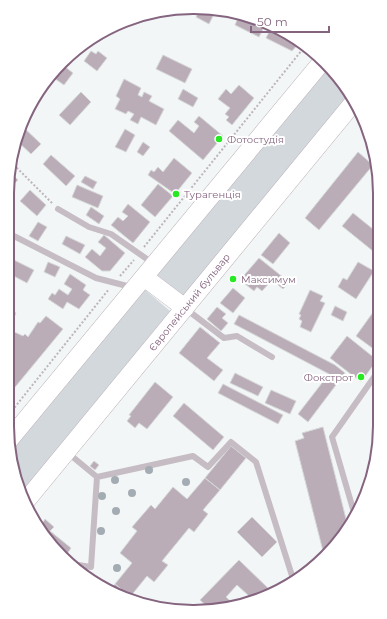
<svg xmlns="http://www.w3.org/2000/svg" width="387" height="619" font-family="Montserrat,sans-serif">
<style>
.green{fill:#d2d8dc}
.building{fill:#baadb8;stroke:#d5d8d7}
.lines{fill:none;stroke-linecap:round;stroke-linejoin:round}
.primary-casing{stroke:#bab0b8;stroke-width:19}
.path{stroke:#bcb5bb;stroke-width:2;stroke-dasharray:2 2;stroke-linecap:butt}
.lane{stroke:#c6bdc4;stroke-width:6}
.primary{stroke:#fff;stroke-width:18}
.tree{fill:#a4acb3}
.poi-dot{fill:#26e921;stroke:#fff;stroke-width:1.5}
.labels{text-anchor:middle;stroke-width:4;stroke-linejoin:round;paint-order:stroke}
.poi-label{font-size:10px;fill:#85647f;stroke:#fff;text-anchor:start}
.street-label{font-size:10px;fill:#85647f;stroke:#fff}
.rim{fill:none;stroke:#85647f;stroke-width:2}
</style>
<rect width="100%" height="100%" fill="#f3f6f6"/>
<!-- green -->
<path class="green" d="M324 67 349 96 183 298 154 275Z
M143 288 170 311 21 493 17 485 11 450Z"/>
<!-- building -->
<path class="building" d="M195 10 215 12 209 24 196 17 199 12Z
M240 13 265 25 259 37 235 25Z
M271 28 300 42 292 51 266 38Z
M91 51 96 54 98 51 107 58 97 71 84 61Z
M163 55 192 69 185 83 156 69Z
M64 66 73 73 64 85 51 76Z
M124 79 141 88 138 95 142 97 144 92 152 96 149 101 164 109 156 125 141 117 138 124 130 120 134 114 128 111 126 114 115 109 120 99 116 96Z
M239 85 254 98 232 125 226 120 229 117 225 114 230 108 218 99 226 89 231 94Z
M183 89 198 98 193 107 178 99Z
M81 92 91 102 70 125 59 115Z
M199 116 223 136 203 160 169 131 178 120 194 133 199 126 194 122Z
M21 125 41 144 31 154 16 140Z
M125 129 135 135 126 152 115 147Z
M143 142 150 147 143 156 137 152Z
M358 152 373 165 319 230 305 218Z
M51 155 75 176 66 186 43 164Z
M174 158 192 173 175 194 148 175 151 170 154 172 158 167 163 172Z
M9 171 18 180 8 190Z
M85 176 97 182 93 189 81 182Z
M158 184 173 196 155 217 141 205Z
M77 185 103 196 98 208 72 197Z
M30 190 46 205 37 216 20 201Z
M128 204 150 222 133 243 111 225 118 217 123 221 128 216 122 212Z
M91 207 104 216 99 224 86 215Z
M353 213 379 234V256L342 226Z
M38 222 47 227 38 241 29 236Z
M279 233 290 243 273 264 261 255Z
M104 235 125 253 110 271H102L85 257 92 249 100 256 106 248 98 242Z
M66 236 85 245 80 254 62 244Z
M8 257 34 270 27 283 8 273Z
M259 258 289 282 283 289 272 280 262 291 257 287 254 291 240 280Z
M48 262 60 267 55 277 44 272Z
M358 262 374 271 356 299 338 287 343 278 347 280Z
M70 274 86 285 83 290 90 295 79 309 67 302 63 309 48 299 52 293 55 295 59 289 68 295 72 289 64 284Z
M233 288 245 298 233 313 220 303Z
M310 290 323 296 320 301 325 303 311 332 300 327 302 321 299 319 301 315 299 314Z
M379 304V353L356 336Z
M335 306 347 312 343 321 331 315Z
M217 307 226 314 222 318 228 323 221 331 207 319Z
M8 309 16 313 9 328 8 327Z
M239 315 335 365 345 373 308 422 298 414 329 374 234 324Z
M46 316 63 329 11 392 7 388V355L12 349 7 346 8 329 23 336 25 334 28 337 38 322 40 323Z
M200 327 220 343 207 358 223 370 214 381 179 353Z
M347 336 377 360 361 382 330 358Z
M235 373 263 387 258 396 230 383Z
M155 382 173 397 147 429 139 423 135 428 127 421 131 416 129 415Z
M223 384 283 415 278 424 218 393Z
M271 390 296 401 290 414 265 403Z
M184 403 224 437 213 450 173 416Z
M323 427 348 527 341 539 324 555 295 441 304 438 302 433Z
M231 446 246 458 220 490 205 478Z
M94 461 99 465 95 470 90 466Z
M205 478 220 490 203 510 208 514 194 532 189 528 162 561 168 565 154 582 147 576 130 597 115 584 132 563 120 553 137 531 132 527 151 505 155 509 173 487 187 499Z
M252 517 277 542 262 557 237 532Z
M45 519 54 527 50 531 71 548 67 554 55 544 53 545 39 529Z
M239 560 272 592 240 606 249 596 237 585 226 597 236 606 210 609 200 600Z
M115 584 130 597 128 599 110 590Z"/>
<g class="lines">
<!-- primary casing -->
<g class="primary-casing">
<path id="primary" d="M144 277 185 308
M9 440 321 63
M25 502 354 102"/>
</g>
<!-- path -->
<path class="path" d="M11 162 52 203
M144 247 306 45
M120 276 134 260
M7 417 109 289"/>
<!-- lane -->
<path class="lane" d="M58 209 89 227 111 234 154 264
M8 233 96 278 131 287
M186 309 224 338 237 336 272 357
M68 453 97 477
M97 477 193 456 208 467 231 442 256 462 294 582
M355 516 332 437 379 370
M72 564 91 567 97 477"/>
<!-- primary -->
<use href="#primary" class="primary"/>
</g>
<!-- trees -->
<g class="tree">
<circle cx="149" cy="470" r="4"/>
<circle cx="115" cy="480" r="4"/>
<circle cx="186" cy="482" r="4"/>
<circle cx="132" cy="493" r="4"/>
<circle cx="102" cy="496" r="4"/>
<circle cx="116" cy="511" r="4"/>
<circle cx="101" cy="531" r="4"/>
<circle cx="117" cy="568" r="4"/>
</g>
<!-- markers -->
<g class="poi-dot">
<circle cx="219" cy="139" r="4"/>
<circle cx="176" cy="194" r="4"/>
<circle cx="233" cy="279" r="4"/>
<circle cx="361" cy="377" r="4"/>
</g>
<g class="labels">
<!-- poi labels -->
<g class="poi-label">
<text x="227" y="143">Фотостудія</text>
<text x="184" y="198">Турагенція</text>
<text x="241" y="283">Максимум</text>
<text x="353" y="381" text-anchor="end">Фокстрот</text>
</g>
<!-- street labels -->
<g class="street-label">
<text transform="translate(189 302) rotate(-51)" y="4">Європейський бульвар</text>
</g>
</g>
<!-- crop -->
<path d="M0 0H387V619H0ZM193 14H194A179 179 0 0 1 373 193V426A179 179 0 0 1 194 605H193A179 179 0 0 1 14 426V193A179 179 0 0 1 193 14Z" fill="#fff" fill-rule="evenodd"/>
<path class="rim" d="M193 14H194A179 179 0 0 1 373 193V426A179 179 0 0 1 194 605H193A179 179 0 0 1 14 426V193A179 179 0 0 1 193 14Z"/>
<!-- scale -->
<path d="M251 26v6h78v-6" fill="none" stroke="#85647f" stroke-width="2"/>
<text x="257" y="26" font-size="12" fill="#85647f" stroke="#ffffff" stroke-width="3" paint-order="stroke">50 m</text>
</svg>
